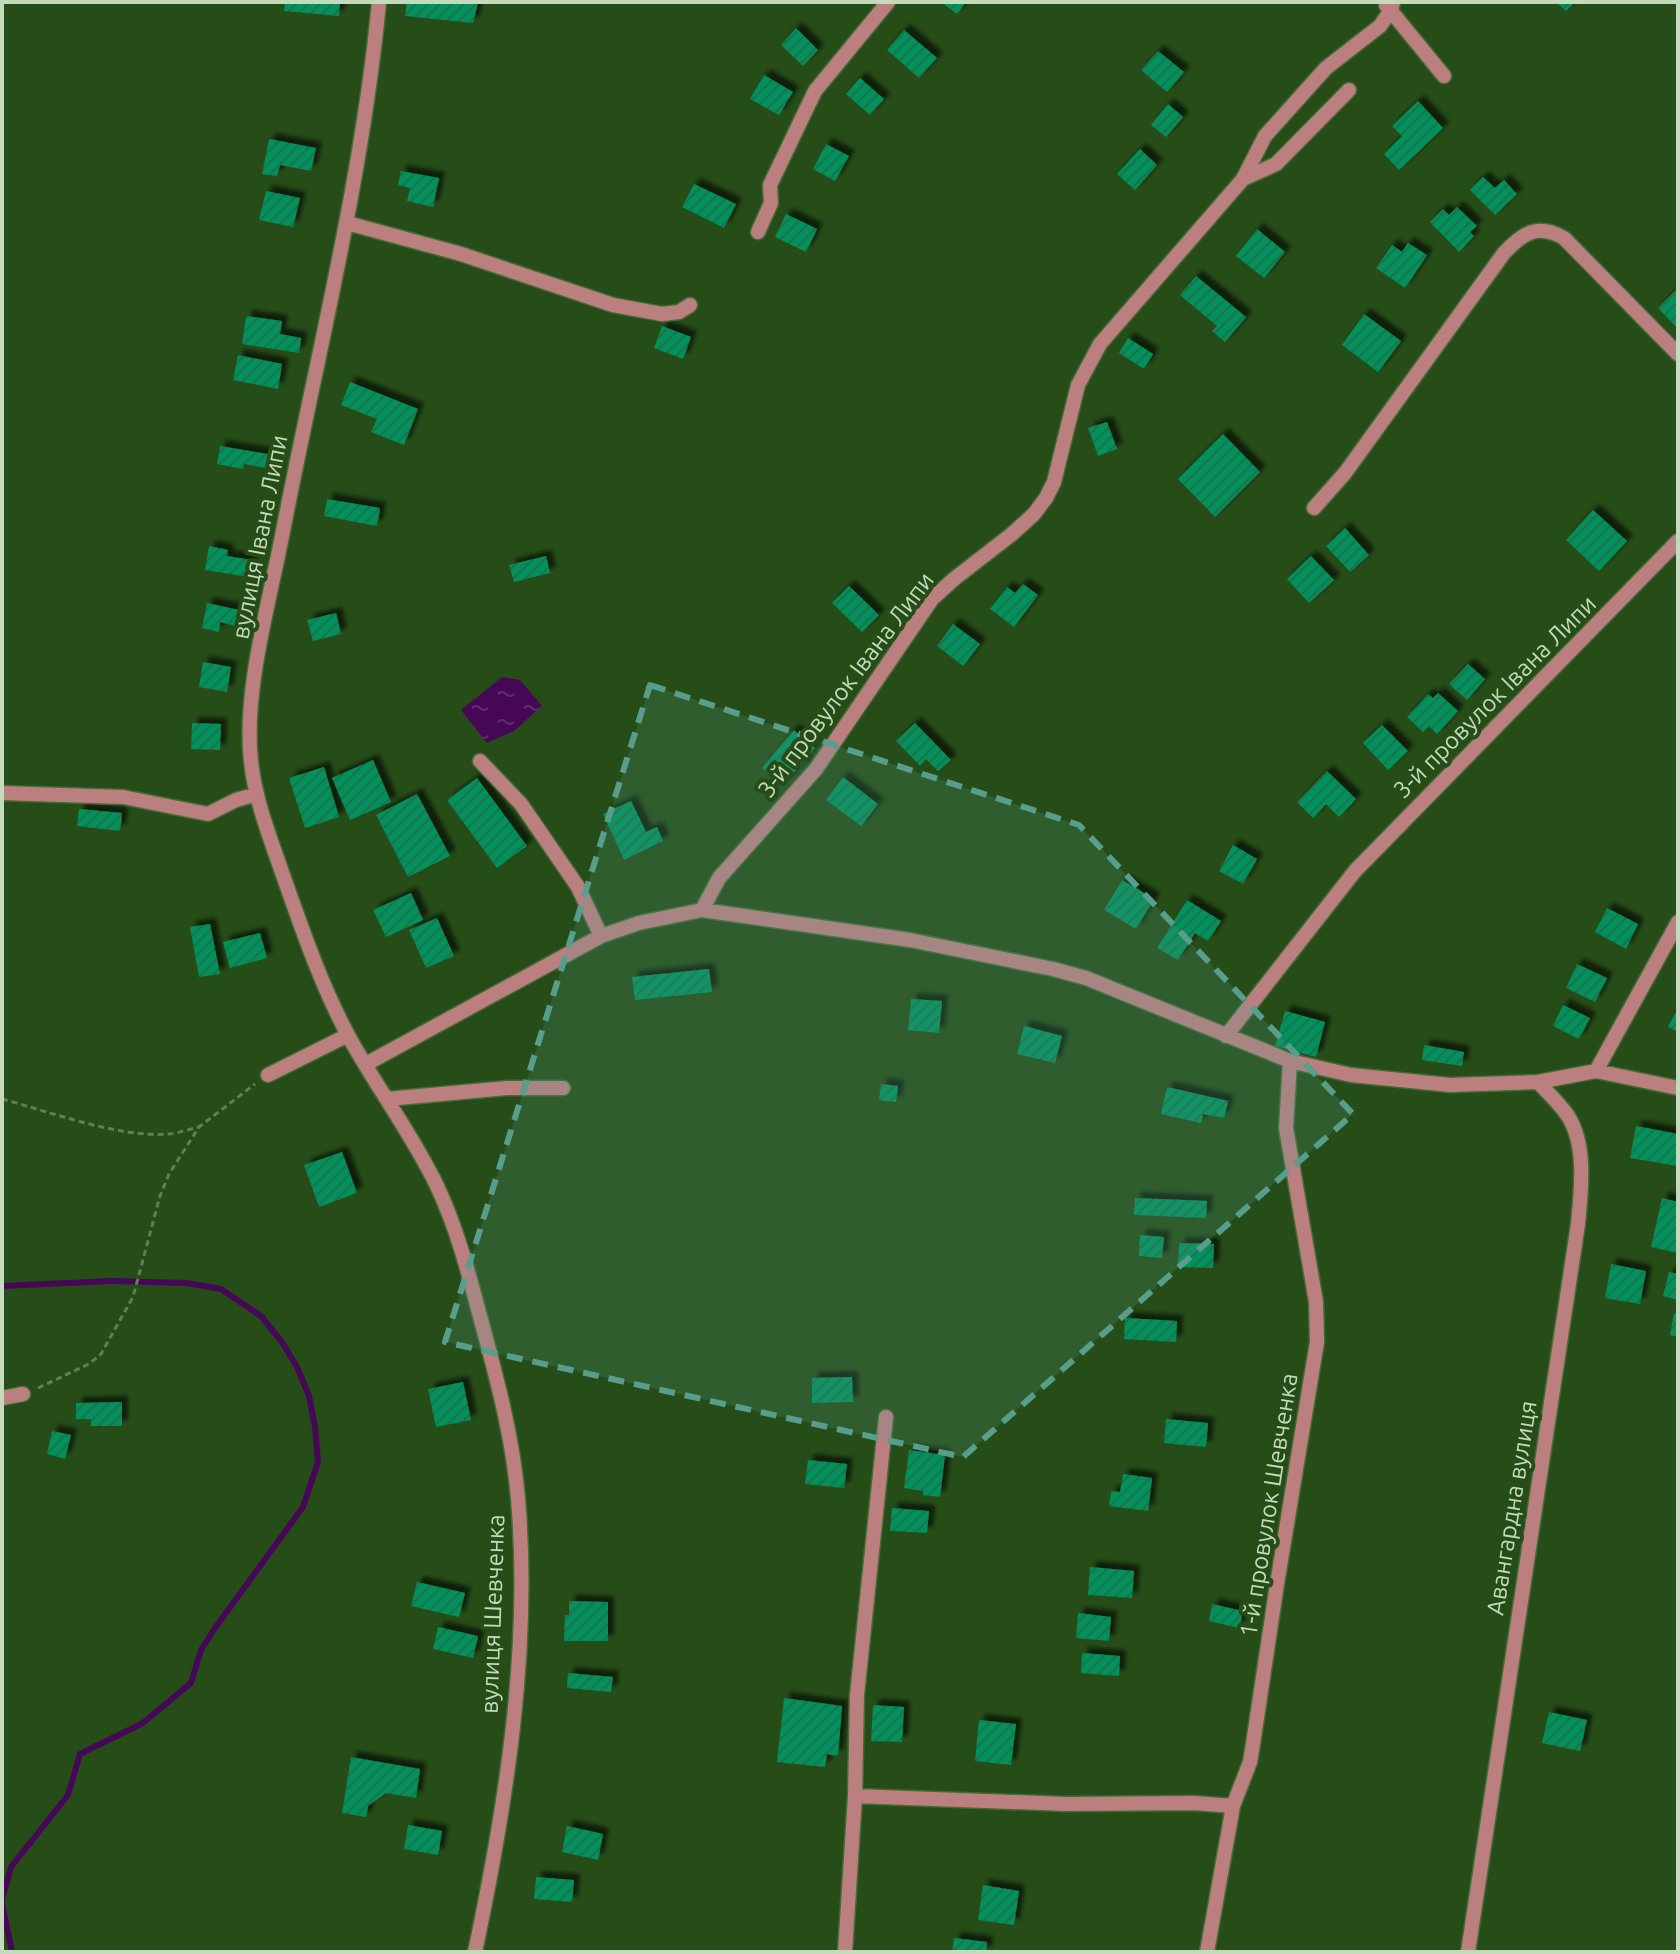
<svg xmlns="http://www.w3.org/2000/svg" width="1680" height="1954" font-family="Ubuntu,sans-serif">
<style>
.water{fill:url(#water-ripples)}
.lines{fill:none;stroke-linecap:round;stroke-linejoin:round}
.stream{stroke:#470757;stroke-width:6}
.building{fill:url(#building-hatch);filter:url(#shadow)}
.minor-casing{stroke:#456938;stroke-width:17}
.path{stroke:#5e8052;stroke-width:3;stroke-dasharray:6 4;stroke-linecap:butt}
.minor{stroke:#bb7f80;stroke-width:14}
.marked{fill:#579e8d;fill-opacity:0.2;stroke:#579e8d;stroke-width:6;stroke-dasharray:16 10;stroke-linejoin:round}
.labels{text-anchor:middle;stroke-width:8;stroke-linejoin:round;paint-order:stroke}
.street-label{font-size:24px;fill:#c3dabc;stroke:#264d17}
</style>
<defs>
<pattern id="water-ripples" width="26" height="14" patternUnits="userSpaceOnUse" patternTransform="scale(2)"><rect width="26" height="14" fill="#470757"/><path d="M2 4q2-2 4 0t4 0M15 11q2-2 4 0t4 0" fill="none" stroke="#602b6d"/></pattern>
<pattern id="building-hatch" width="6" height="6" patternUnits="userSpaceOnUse" patternTransform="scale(2)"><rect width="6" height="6" fill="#02915b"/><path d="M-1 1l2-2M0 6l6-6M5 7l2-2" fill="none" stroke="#16754f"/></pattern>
<filter id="shadow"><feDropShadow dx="6" dy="-6" stdDeviation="2" flood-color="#0009"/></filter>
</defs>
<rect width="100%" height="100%" fill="#264d17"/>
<!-- water -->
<path class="water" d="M502 677 520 680 542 706 514 731 487 743 461 710Z"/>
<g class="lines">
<!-- stream -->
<path class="stream" d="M2 1286 111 1281 187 1283 221 1289 261 1316 282 1342 297 1367 309 1396 315 1427 318 1462 303 1507 215 1628 201 1650 191 1683 143 1723 80 1754 68 1795 11 1867 2 1899
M2 1903 12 1952"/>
</g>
<!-- building -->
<path class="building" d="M285 2H340L339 16 284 11Z
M407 2H478L473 23 405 16Z
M941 2H966L957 14Z
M1556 2H1575L1566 11Z
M796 28 818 50 803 66 781 45Z
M904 30 937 58 919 78 887 50Z
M1158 51 1184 72 1167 92 1141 70Z
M764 75 793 92 779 115 750 99Z
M860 78 884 99 870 115 846 94Z
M1418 101 1443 128 1399 170 1384 154 1402 136 1392 126Z
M1168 104 1183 117 1166 137 1151 125Z
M269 139 316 148 311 171 280 165 277 176 262 174Z
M826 144 849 156 835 181 813 169Z
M1140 149 1157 165 1135 190 1117 174Z
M401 171 439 178 433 207 407 201 410 188 398 185Z
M1483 177 1495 188 1504 180 1517 194 1495 215 1470 190Z
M694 184 736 204 724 228 682 207Z
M266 191 300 198 293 227 259 220Z
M1457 207 1477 226 1470 232 1474 236 1459 252 1430 222 1443 209 1449 215Z
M786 214 817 229 806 252 775 237Z
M1257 229 1285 252 1264 278 1236 256Z
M1408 243 1427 255 1405 288 1376 268 1392 245 1402 252Z
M1196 276 1246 317 1225 342 1212 331 1217 326 1180 295Z
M1678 288V329L1658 308Z
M1364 314 1401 341 1378 372 1342 345Z
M246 316 282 321 280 334 301 338 299 353 242 344Z
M662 326 691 337 683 359 654 348Z
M1128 338 1153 354 1144 369 1119 353Z
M238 355 282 364 278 389 233 380Z
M350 382 418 409 404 445 371 432 377 419 341 405Z
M1107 422 1117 449 1098 456 1088 428Z
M1223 434 1260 472 1215 517 1178 479Z
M220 446 268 454 266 468 244 464 243 469 217 464Z
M327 499 380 508 377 526 324 516Z
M1593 510 1627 541 1599 571 1566 540Z
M1345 528 1369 555 1350 572 1326 546Z
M209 546 228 550 227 556 252 560 249 577 205 570Z
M546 556 550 573 514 582 509 565Z
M1311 556 1334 580 1309 603 1287 579Z
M1023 584 1038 595 1014 627 990 609 1007 587 1015 593Z
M849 586 879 615 862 632 832 603Z
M207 603 239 610 235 626 220 622 219 632 202 628Z
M336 613 341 634 313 641 307 620Z
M953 624 980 644 963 666 937 646Z
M203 662 231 667 227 692 199 687Z
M1468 664 1485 679 1467 700 1449 684Z
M1438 693 1458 711 1437 734 1429 726 1423 732 1407 717 1428 694 1433 698Z
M192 723 221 724 220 750 191 749Z
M915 723 951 760 938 771 926 759 920 766 896 741Z
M1382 725 1408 751 1388 770 1363 743Z
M794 730 815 748 783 785 762 768Z
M373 760 391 802 350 820 332 778Z
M324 767 339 817 305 828 289 778Z
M1327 771 1356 799 1339 817 1326 804 1313 818 1297 802Z
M843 777 878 804 861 826 826 800Z
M477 778 527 846 497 868 447 800Z
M417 794 450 856 408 877 376 815Z
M631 801 646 832 657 827 663 841 624 860 603 814Z
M79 809 122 813 120 831 77 826Z
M1233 845 1257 859 1243 884 1219 871Z
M1122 880 1154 899 1136 929 1104 910Z
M411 893 423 920 386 937 373 910Z
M1187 900 1221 921 1208 941 1195 933 1178 960 1157 948Z
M1607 908 1638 924 1626 949 1595 932Z
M437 918 454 956 426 968 409 930Z
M210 924 220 974 199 977 190 927Z
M260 933 267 958 230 968 223 942Z
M1577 964 1607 978 1595 1002 1566 988Z
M709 969 712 992 635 1000 632 977Z
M911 999 942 1001 939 1033 908 1030Z
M1563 1005 1590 1018 1579 1039 1553 1026Z
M1678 1008V1032L1668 1027Z
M1285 1011 1325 1022 1316 1057 1275 1046Z
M1024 1026 1062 1036 1055 1063 1017 1054Z
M1424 1045 1464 1052 1462 1066 1422 1060Z
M881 1084 898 1086 896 1102 879 1100Z
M1167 1087 1228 1101 1224 1118 1203 1114 1201 1123 1161 1114Z
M1636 1126 1678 1134 1677 1166 1630 1158Z
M342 1152 357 1193 319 1207 304 1165Z
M1135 1198 1207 1201 1206 1218 1134 1215Z
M1662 1198 1678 1202V1253L1651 1247Z
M1140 1235 1164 1237 1162 1258 1139 1256Z
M1179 1243 1214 1244 1213 1268 1178 1267Z
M1611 1264 1646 1271 1640 1304 1605 1298Z
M1669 1272 1678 1274V1300L1663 1296Z
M1674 1313 1678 1314V1337L1670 1335Z
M1125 1318 1177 1321 1176 1342 1124 1339Z
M852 1377 853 1402 812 1403V1378Z
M463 1382 471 1420 436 1427 428 1389Z
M122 1402V1426H91V1419H76V1403Z
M1166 1419 1208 1423 1206 1447 1164 1443Z
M52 1431 71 1435 65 1459 47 1454Z
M909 1450 945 1455 940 1497 923 1495V1491L904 1488Z
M808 1460 847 1464 844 1488 805 1484Z
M1123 1474 1152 1478 1148 1511 1109 1506 1111 1491 1120 1492Z
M892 1508 929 1511 927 1533 890 1531Z
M1090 1567 1134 1571 1132 1598 1088 1595Z
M417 1582 465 1593 459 1617 411 1606Z
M569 1601 608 1602V1641H564L565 1615H569Z
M1212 1604 1243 1611 1239 1628 1209 1621Z
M1078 1613 1111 1617 1109 1641 1076 1638Z
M438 1627 478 1636 473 1658 433 1649Z
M1082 1653 1120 1656 1119 1676 1081 1673Z
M568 1673 613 1677 611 1692 567 1688Z
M784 1698 842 1706 838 1756 827 1754 825 1767 777 1762Z
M873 1705 904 1707 902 1742 871 1741Z
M1549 1712 1587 1720 1580 1751 1542 1743Z
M979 1720 1016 1724 1011 1765 975 1761Z
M351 1757 420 1769 416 1798 386 1793 368 1806 366 1817 342 1813Z
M408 1825 442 1831 438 1855 404 1849Z
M567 1826 603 1834 598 1860 562 1852Z
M536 1877 574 1880 572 1902 534 1899Z
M983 1885 1019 1891 1014 1925 978 1920Z
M954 1938 987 1942 986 1952H952Z"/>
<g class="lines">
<!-- minor casing -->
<g class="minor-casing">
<path id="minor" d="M379 2C362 181 317 355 283 531 270 600 243 691 251 761 255 801 271 840 284 878 303 932 322 987 349 1037 377 1088 412 1134 437 1186 457 1228 469 1275 481 1320 497 1379 513 1438 518 1499 531 1649 506 1805 475 1952
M1386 5 1444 76
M1243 179 1276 164 1349 90
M347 223 461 254 613 305 662 314 679 312 690 305
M758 232 771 203 770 185 815 91 888 2
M1314 508 1345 473 1504 253C1523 233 1537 223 1564 238L1678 354
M480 761 521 804 578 887 601 936
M2 793 123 797 208 814 236 800 257 794
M702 910 719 878 816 769 932 599 954 579 1012 534 1034 514 1046 498 1054 482 1078 385 1100 344 1243 179 1265 136 1326 68 1380 26 1391 10 1393 2
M1226 1036 1355 871 1678 541
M366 1064 601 936 639 923 702 910 910 940 1053 969 1086 978 1290 1061 1351 1075 1450 1085 1538 1082 1596 1071 1678 1088
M1596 1071 1678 922
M268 1075 348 1035
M387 1099 507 1088H563
M2 1398 23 1394
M855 1796 1067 1804 1194 1803 1233 1806
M845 1952 855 1796 857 1695 886 1417
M1207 1952 1233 1806 1250 1762 1253 1744 1277 1584 1317 1342 1316 1302 1286 1128 1290 1061
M1468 1952 1578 1224C1581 1191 1587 1146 1568 1116 1560 1104 1548 1093 1538 1082"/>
</g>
<!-- path -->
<path class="path" d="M2 1099C51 1112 119 1138 169 1134 179 1133 190 1129 199 1127
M38 1388 89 1364 101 1354 133 1297 160 1196 169 1174 199 1127 255 1084"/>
<!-- minor -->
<use href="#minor" class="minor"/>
</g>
<!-- marked area -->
<path class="marked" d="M650 685 1079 825 1353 1114 963 1457 445 1342Z"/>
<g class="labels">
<!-- street labels -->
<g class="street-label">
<text transform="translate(260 537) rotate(-79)" y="8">вулиця Івана Липи</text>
<text transform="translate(846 685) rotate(-53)" y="8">3-й провулок Івана Липи</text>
<text transform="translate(1495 697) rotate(-45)" y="8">3-й провулок Івана Липи</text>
<text transform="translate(1269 1505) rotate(-81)" y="8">1-й провулок Шевченка</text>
<text transform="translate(1512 1508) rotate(-81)" y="8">Авангардна вулиця</text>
<text transform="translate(493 1614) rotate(-88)" y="8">вулиця Шевченка</text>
</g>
</g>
<!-- border -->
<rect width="1680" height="1954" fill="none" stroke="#c3dabc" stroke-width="8"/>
</svg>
